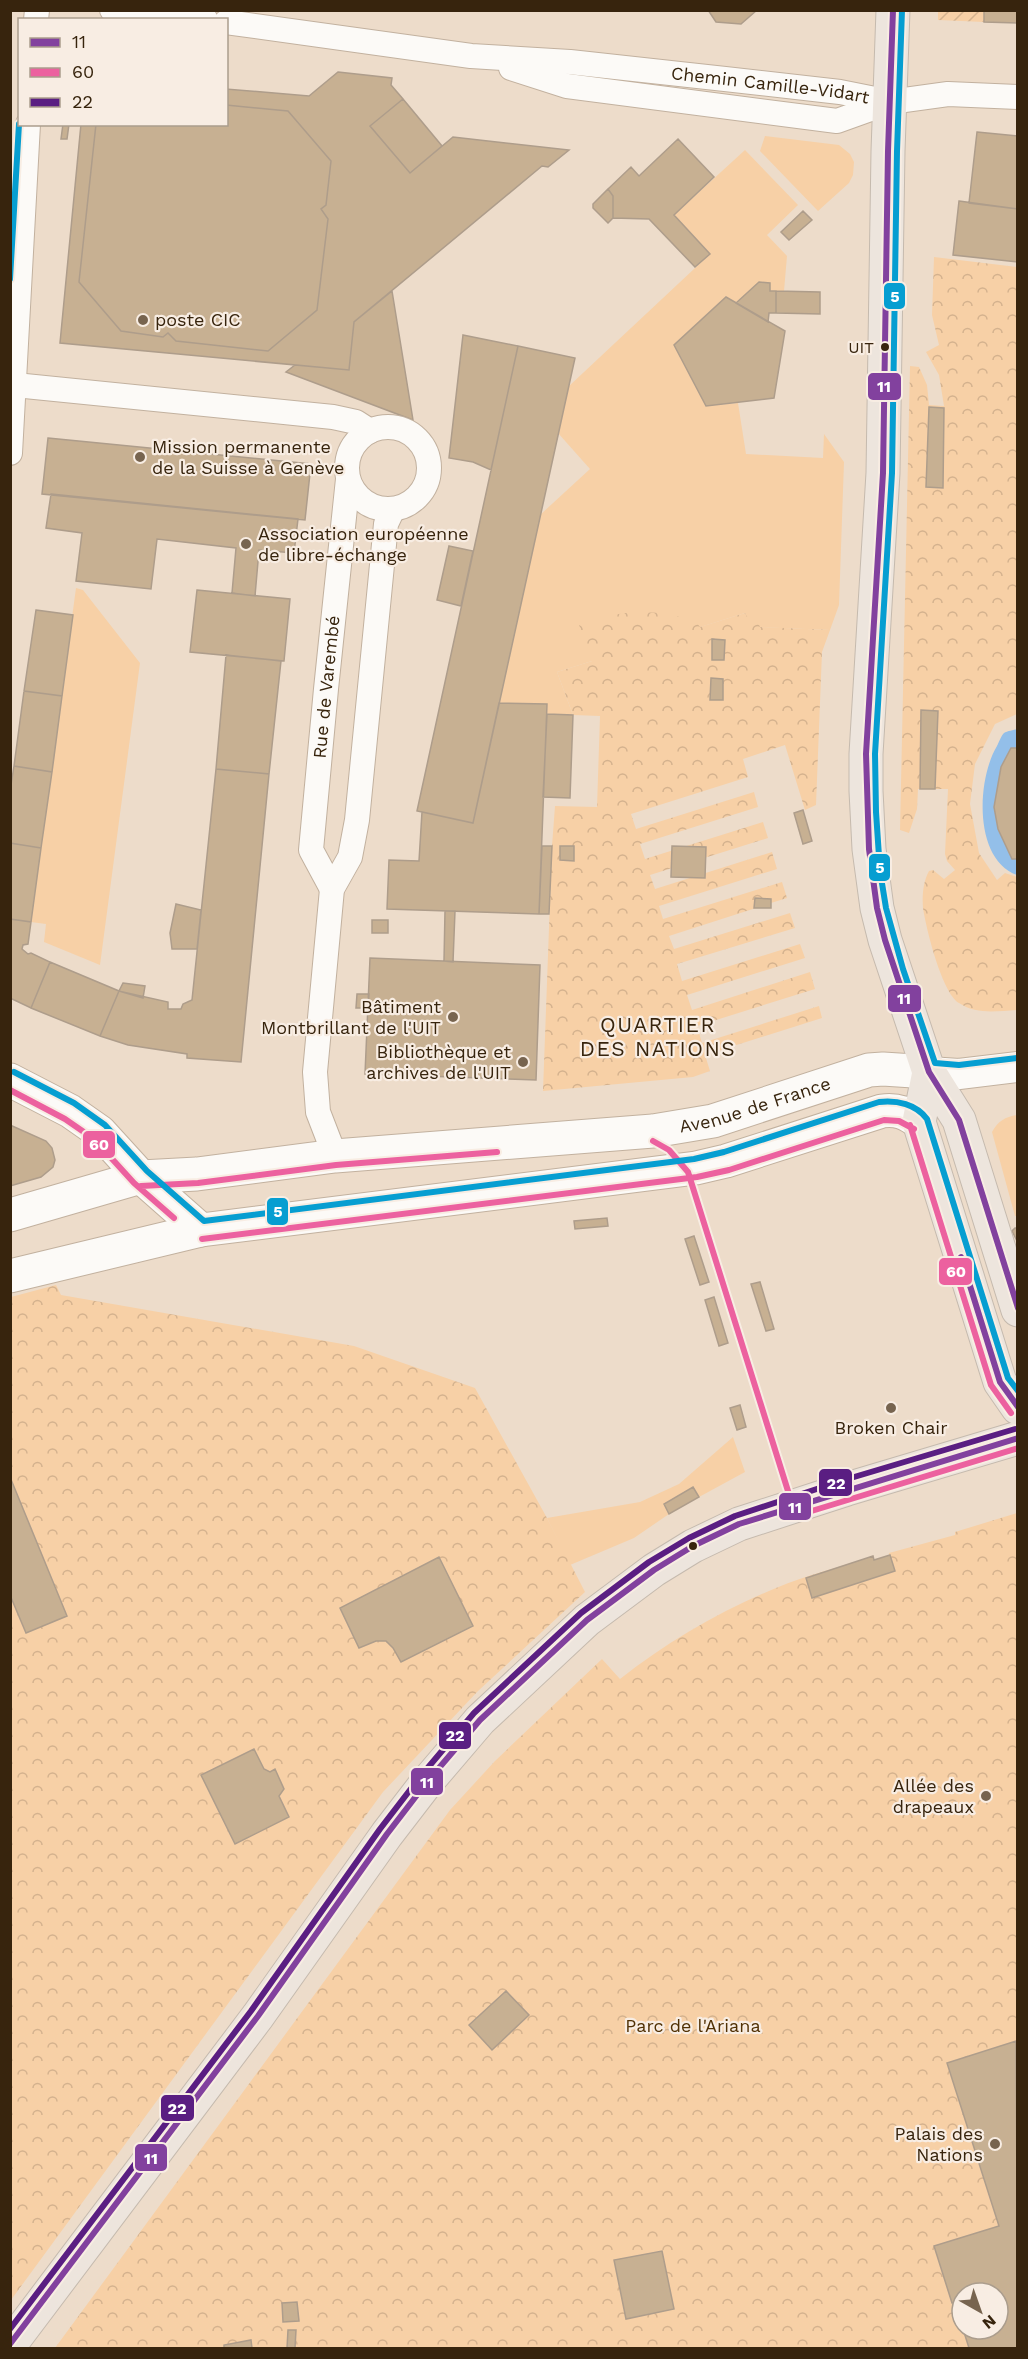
<svg xmlns="http://www.w3.org/2000/svg" width="1028" height="2359" font-family="'Work Sans',sans-serif">
<style>
.grass{fill:#f7d0a6}
.park{fill:url(#park-crowns);fill-rule:evenodd}
.garden{fill:url(#garden-furrows)}
.water{fill:#93bfe9}
.building{fill:#c7b092;stroke:#ae9d8b;stroke-width:1.5}
.lines{fill:none;stroke-linecap:round;stroke-linejoin:round}
.minor-casing{stroke:#c2b19f;stroke-width:26}
.tertiary-casing{stroke:#c2b19f;stroke-width:32}
.secondary-casing{stroke:#c2b19f;stroke-width:35}
.primary-casing{stroke:#c5baae;stroke-width:35}
.minor{stroke:#fcfaf7;stroke-width:24}
.tertiary{stroke:#fcfaf7;stroke-width:30}
.secondary{stroke:#fcfaf7;stroke-width:33}
.primary{stroke:#ede5dd;stroke-width:33}
.bus-1-casing{stroke:#f8ede3;stroke-width:10}
.bus-2-casing{stroke:#f8ede3;stroke-width:10}
.bus-3-casing{stroke:#f8ede3;stroke-width:10}
.bus-4-casing{stroke:#f8ede3;stroke-width:10}
.bus-1{stroke:#82419e;stroke-width:6}
.bus-2{stroke:#ec619f;stroke-width:6}
.bus-3{stroke:#5a1e82;stroke-width:6}
.bus-4{stroke:#069ed1;stroke-width:6}
.poi-dot{fill:#77644f;stroke:#f8ede3;stroke-width:2}
.bus-dot{fill:#37240d;stroke:#f8ede3;stroke-width:2}
.labels{text-anchor:middle;stroke-width:4.5;stroke-linejoin:round;paint-order:stroke}
.bus-label{font-size:16px;fill:#37240d;stroke:#f8ede3;text-anchor:end}
.street-label{font-size:18px;fill:#37240d;stroke:#f8ede3}
.poi-label{font-size:18px;fill:#37240d;stroke:#f8ede3;text-anchor:end}
.park-label{font-size:18px;fill:#513104;stroke:#f8ede3}
.quarter-label{font-size:21px;letter-spacing:1.5px;fill:#37240d;stroke:#f8ede3}
.line-badge{stroke:#f8ede3;stroke-width:2}
.badge-label{font-size:16px;text-anchor:middle;font-weight:bold;fill:#fff}
</style>
<defs>
<pattern id="park-crowns" width="20" height="18" patternUnits="userSpaceOnUse" patternTransform="scale(1.5)"><rect width="20" height="18" fill="#f7d0a6"/><path d="M2 6a3 3 0 1 1 6 0M12 15a3 3 0 1 1 6 0" fill="none" stroke="#d4b28e"/></pattern>
<pattern id="garden-furrows" width="10" height="10" patternUnits="userSpaceOnUse" patternTransform="scale(1.5)"><rect width="10" height="10" fill="#f7d0a6"/><path d="M-1 1l2-2M0 10L10 0M9 11l2-2" fill="none" stroke="#d4b28e"/></pattern>
</defs>
<rect width="100%" height="100%" fill="#eddcca"/>
<!-- grass -->
<path class="grass" d="M765 136 839 145 850 154 854 162 853 175 849 183 818 211 760 151Z
M745 150 798 205 767 235 787 256 784 291H770V283L759 282 736 303 726 297 675 345 706 406 738 403 746 454 823 458 824 434 844 462 839 605 830 630 759 627 746 617 745 613 557 672 573 715 547 714 499 703 540 515 590 469 558 433 568 387 710 254 674 215Z
M76 588 83 590 140 663 100 965 44 942 46 924 31 922Z
M1017 1115H1018L1017 1216H1015L992 1132C998 1121 1005 1117 1017 1115Z
M733 1437 745 1472 699 1497 693 1487 664 1504 669 1514 634 1538 570 1565 547 1518 640 1502 679 1484Z"/>
<!-- park -->
<path class="park" d="M934 257 1017 267V714L995 724 975 764 970 804 979 853 997 880 1005 873 1017 877V1010C997 1011 977 1015 959 1003 942 993 926 928 923 908 922 896 923 882 929 871L933 870 944 879 955 870 947 861 945 854 948 789H918L917 809 909 833 900 830 910 366 919 367 927 385 929 405 944 406 939 375 926 352 939 345 932 315Z
M632 612 667 613 696 622 700 627 745 613 747 617 755 615 760 627 830 630 822 652 816 805 805 810 785 745 743 759 748 777 631 814 636 829 754 792 758 807 640 844 645 859 763 822 768 838 650 875 655 889 772 852 777 869 659 906 663 919 782 882 787 898 771 903V908H756L669 936 674 949 790 913 795 928 677 964 682 981 800 944 805 958 687 995 692 1010 810 972 815 989 697 1026 702 1043 819 1006 822 1018 705 1055 710 1071 693 1077 543 1091 552 846 555 806 597 807 600 716 573 715 557 672 592 661 579 625 606 616Z
M56 1285 61 1295 354 1346 475 1388 547 1518 585 1592 478 1691 383 1792 11 2300V1297Z
M1017 1513V2348H55L450 1810 495 1761 602 1659 620 1679C667 1642 720 1611 776 1588 807 1575 841 1567 873 1556L874 1560 889 1555V1553L955 1535V1532ZM962 2293H998V2329H962Z"/>
<!-- garden -->
<path class="garden" d="M938 11H984V22L938 20Z"/>
<!-- water -->
<path class="water" d="M1017 729V748H1011L1001 767 994 807 1017 859V875C973 859 977 779 997 746 999 742 1001 736 1004 733 1007 731 1014 730 1017 729Z"/>
<!-- building -->
<path class="building" d="M708 10H757L741 24 716 22Z
M984 10H1018V23L984 22Z
M338 72 392 78 391 85 403 99 370 126 410 173 453 137 569 150 548 167 542 166 354 322 349 370 60 343 81 124H226V89L309 96Z
M403 99 442 146 410 173 370 126Z
M226 105 288 111 331 161 326 205 321 209 328 219 317 310 268 351 176 341 168 333 163 337 121 331 79 282 96 124H226Z
M63 124H69L67 139H61Z
M977 132 1018 136V209L969 203Z
M678 139 714 177 674 215 710 254 695 267 649 219 613 218V196L608 189 631 167 639 176Z
M608 189 613 196V218L608 223 593 208V204Z
M959 201 1018 209V262L953 255Z
M803 211 812 220 789 240 781 232Z
M759 282 770 283V291H776V313H769L768 322 736 303Z
M392 291 413 420 286 372 295 365 349 370 354 322Z
M776 291 820 292V314L776 313Z
M726 297 785 331 774 398 706 406 674 345Z
M463 335 518 346 491 470 473 462 449 458Z
M518 346 575 358 473 823 417 811Z
M929 407 944 408 943 488 926 487Z
M48 438 311 464 305 520 42 494Z
M51 494 298 519 294 553 259 550 255 596 232 593 236 548 157 539 151 589 76 581 82 533 46 528Z
M449 546 473 551 461 606 437 600Z
M197 590 290 599 284 661 190 652Z
M36 610 73 615 62 696 24 691Z
M712 639 725 640 724 660H712Z
M226 655 281 661 269 774 216 769Z
M711 678 723 679V700H710Z
M24 691 62 696 52 772 14 766Z
M499 703 547 704 539 914 387 909 389 860 419 861 422 812 473 823Z
M921 710 938 711 935 789H920Z
M547 714 573 715 570 798 543 797Z
M1011 748H1018V859H1012L998 829 994 807 1001 767Z
M14 766 52 772 41 848 10 843V791Z
M216 769 269 774 241 1062 187 1058V1054L128 1045 100 1036 119 991 168 1002V1009H181L183 1004 192 1000Z
M803 810 812 841 803 844 794 813Z
M10 843 41 848 31 922 10 919Z
M542 846H552L549 914H539Z
M560 846H574V861L560 860Z
M672 846 706 847 705 878 671 877Z
M755 898 771 899V908H754Z
M176 904 201 910 197 949H172L170 933Z
M445 911H455L453 962 444 961Z
M10 919 31 922 28 944 23 945 22 949 28 954 31 953 50 962 31 1008 10 998Z
M372 920H388V933H372Z
M370 958 540 965 536 1080 365 1074Z
M50 962 119 991 100 1036 31 1008Z
M123 983 145 986 143 998 119 991Z
M357 994H369L368 1008H356Z
M10 1125 46 1141 52 1148 55 1160 53 1167 41 1177 10 1186Z
M607 1218 608 1226 575 1229 574 1221Z
M1015 1228H1018V1243L1012 1231Z
M694 1236 709 1282 700 1285 685 1239Z
M760 1282 774 1329 766 1331 751 1284Z
M714 1297 728 1343 719 1346 705 1300Z
M740 1405 746 1427 737 1430 730 1408Z
M10 1477 67 1616 26 1633 10 1595Z
M693 1487 699 1497 669 1514 664 1504Z
M890 1555 895 1571 812 1598 806 1578 873 1556 874 1560Z
M439 1557 473 1626 401 1662 393 1648 386 1641H376L359 1648 340 1608Z
M254 1749 264 1769 270 1772 275 1769 284 1789 279 1796 289 1817 235 1844 201 1775Z
M506 1991 529 2015 492 2050 469 2025Z
M1016 2041 1018 2348H969L963 2329H998V2293H962V2325L955 2303H952L934 2246 999 2226 947 2063Z
M662 2251 674 2309 626 2319 614 2260Z
M297 2302 299 2321 283 2322 282 2303Z
M288 2330H296L295 2348H287Z
M251 2340 252 2348H224V2345Z"/>
<g class="lines">
<!-- minor casing -->
<g class="minor-casing">
<g id="minor">
<path d="M112 10 206 20"/>
<path d="M36 20 37 10"/>
<path id="s1" d="M226 22 471 56 570 62 725 79 840 92 890 102"/>
<path d="M511 68 567 86 837 121 890 102 948 94 1018 97"/>
<path d="M15 385 333 417 356 422 370 431"/>
<circle cx="388" cy="468" r="41"/>
<path d="M10 453 28 124"/>
<path id="s2" d="M332 889 311 850 326 689 348 479"/>
<path d="M335 1156 318 1112 315 1072 332 889 350 857 357 820 386 524 393 509"/>
</g>
</g>
<!-- tertiary casing -->
<g class="tertiary-casing">
<path id="tertiary" d="M929 1072 959 1074 1018 1067"/>
</g>
<!-- secondary casing -->
<g class="secondary-casing">
<g id="secondary">
<path d="M10 1080 70 1111 100 1132 141 1177 201 1230"/>
<path id="s3" d="M10 1215 141 1177 197 1174 335 1156 653 1131 713 1121 869 1070 883 1069 929 1072"/>
<path d="M10 1276 201 1230 696 1168 726 1161 882 1111C898 1109 906 1113 919 1122"/>
</g>
</g>
<!-- primary casing -->
<g class="primary-casing">
<path id="primary" d="M893 10 888 151 883 473 866 754V791L869 849 877 908 885 940 929 1072 959 1120 1018 1310
M929 1072 919 1122 1000 1382 1018 1408
M10 2345 258 2016 387 1834 427 1782 480 1720 587 1620 654 1570 693 1546 739 1524 847 1489 1018 1438"/>
</g>
<!-- minor -->
<use href="#minor" class="minor"/>
<!-- tertiary -->
<use href="#tertiary" class="tertiary"/>
<!-- secondary -->
<use href="#secondary" class="secondary"/>
<!-- primary -->
<use href="#primary" class="primary"/>
<!-- bus-1 casing -->
<g class="bus-1-casing">
<path id="bus-1" d="M893 10 888 151 883 473 866 754 869 849 877 908 885 940 929 1072 959 1120 1018 1308
M961 1257 1000 1382 1018 1407
M10 2344 258 2016 387 1834 427 1782 480 1720 587 1620 654 1570 693 1546 739 1524 1018 1438"/>
</g>
<!-- bus-2 casing -->
<g class="bus-2-casing">
<path id="bus-2" d="M10 1090 65 1119 94 1139 134 1183 174 1218
M910 1125 991 1385 1011 1413
M653 1141 669 1150 688 1172 793 1507
M141 1186 198 1183 336 1165 497 1152
M202 1239 697 1177 729 1170 884 1120 899 1121 914 1129
M805 1513 1018 1448"/>
</g>
<!-- bus-3 casing -->
<g class="bus-3-casing">
<path id="bus-3" d="M10 2329 251 2011 380 1829 420 1777 474 1713 581 1613 649 1562 689 1538 735 1516 844 1480 1015 1429"/>
</g>
<!-- bus-4 casing -->
<g class="bus-4-casing">
<path id="bus-4" d="M902 10 897 151 892 473 875 754 876 812 880 871 886 908 903 969 935 1063 959 1065 1017 1058
M10 279 19 124
M14 1072 74 1103 105 1125 147 1171 204 1221 694 1159 724 1152 879 1102C897 1100 916 1104 927 1119L1008 1378 1018 1391"/>
</g>
<!-- bus-1 -->
<use href="#bus-1" class="bus-1"/>
<!-- bus-2 -->
<use href="#bus-2" class="bus-2"/>
<!-- bus-3 -->
<use href="#bus-3" class="bus-3"/>
<!-- bus-4 -->
<use href="#bus-4" class="bus-4"/>
</g>
<!-- markers -->
<g class="poi-dot">
<circle cx="143" cy="320" r="6"/>
<circle cx="140" cy="457" r="6"/>
<circle cx="246" cy="544" r="6"/>
<circle cx="453" cy="1017" r="6"/>
<circle cx="523" cy="1062" r="6"/>
<circle cx="891" cy="1408" r="6"/>
<circle cx="986" cy="1796" r="6"/>
<circle cx="995" cy="2144" r="6"/>
</g>
<g class="bus-dot">
<circle cx="885" cy="347" r="5"/>
<circle cx="693" cy="1546" r="5"/>
</g>
<g class="labels">
<!-- bus labels -->
<g class="bus-label">
<text x="874" y="353">UIT</text>
</g>
<!-- street labels -->
<g class="street-label">
<text dy="6" stroke="none"><textPath href="#s1" startOffset="548">Chemin Camille-Vidart</textPath></text>
<text dy="6" stroke="none"><textPath href="#s2" startOffset="208">Rue de Varembé</textPath></text>
<text dy="6" stroke="none"><textPath href="#s3" startOffset="756">Avenue de France</textPath></text>
</g>
<!-- poi labels -->
<g class="poi-label">
<text x="155" y="326" text-anchor="start">poste CIC</text>
<text x="152" y="453" text-anchor="start">Mission permanente<tspan x="152" dy="21">de la Suisse à Genève</tspan></text>
<text x="258" y="540" text-anchor="start">Association européenne<tspan x="258" dy="21">de libre-échange</tspan></text>
<text x="441" y="1013">Bâtiment<tspan x="441" dy="21">Montbrillant de l'UIT</tspan></text>
<text x="511" y="1058">Bibliothèque et<tspan x="511" dy="21">archives de l'UIT</tspan></text>
<text x="891" y="1434" text-anchor="middle">Broken Chair</text>
<text x="974" y="1792">Allée des<tspan x="974" dy="21">drapeaux</tspan></text>
<text x="983" y="2140">Palais des<tspan x="983" dy="21">Nations</tspan></text>
</g>
<!-- park labels -->
<g class="park-label">
<text x="693" y="2032">Parc de l'Ariana</text>
</g>
<!-- quarter labels -->
<g class="quarter-label">
<text x="658" y="1032">QUARTIER<tspan x="658" dy="24">DES NATIONS</tspan></text>
</g>
</g>
<g class="line-badge">
<rect x="883" y="282" width="23" height="28" rx="6" fill="#069ed1"/>
<rect x="867" y="372" width="35" height="29" rx="6" fill="#82419e"/>
<rect x="868" y="853" width="23" height="29" rx="6" fill="#069ed1"/>
<rect x="887" y="984" width="35" height="29" rx="6" fill="#82419e"/>
<rect x="82" y="1130" width="34" height="29" rx="6" fill="#ec619f"/>
<rect x="266" y="1197" width="23" height="29" rx="6" fill="#069ed1"/>
<rect x="938" y="1257" width="35" height="29" rx="6" fill="#ec619f"/>
<rect x="818" y="1468" width="35" height="29" rx="6" fill="#5a1e82"/>
<rect x="778" y="1492" width="34" height="29" rx="6" fill="#82419e"/>
<rect x="438" y="1721" width="34" height="29" rx="6" fill="#5a1e82"/>
<rect x="410" y="1767" width="34" height="29" rx="6" fill="#82419e"/>
<rect x="160" y="2094" width="35" height="28" rx="6" fill="#5a1e82"/>
<rect x="134" y="2143" width="34" height="29" rx="6" fill="#82419e"/>
</g>
<g class="badge-label">
<text x="895" y="302">5</text>
<text x="884" y="392">11</text>
<text x="880" y="873">5</text>
<text x="904" y="1004">11</text>
<text x="99" y="1150">60</text>
<text x="278" y="1217">5</text>
<text x="956" y="1277">60</text>
<text x="836" y="1489">22</text>
<text x="795" y="1513">11</text>
<text x="455" y="1741">22</text>
<text x="427" y="1788">11</text>
<text x="177" y="2114">22</text>
<text x="151" y="2164">11</text>
</g>
<!-- border -->
<rect width="1028" height="2359" fill="none" stroke="#37240d" stroke-width="24"/>
<!-- legend -->
<rect x="18" y="18" width="210" height="108" fill="#f8ede3" stroke="#ab9d8d" stroke-width="1.5"/>
<rect x="30" y="38" width="30" height="9" fill="#82419e" stroke="#ab9d8d" stroke-width="1.5"/>
<text x="72" y="48" font-size="18" fill="#37240d">11</text>
<rect x="30" y="68" width="30" height="9" fill="#ec619f" stroke="#ab9d8d" stroke-width="1.5"/>
<text x="72" y="78" font-size="18" fill="#37240d">60</text>
<rect x="30" y="98" width="30" height="9" fill="#5a1e82" stroke="#ab9d8d" stroke-width="1.5"/>
<text x="72" y="108" font-size="18" fill="#37240d">22</text>
<!-- north arrow -->
<g transform="translate(980 2311) rotate(140)"><circle r="28" fill="#f8ede3" stroke="#ab9d8d" stroke-width="1.5"/>
<path d="M0-4.5L10 22L0 15L-10 22Z" fill="#77644f"/>
<text y="-9" font-size="16" font-weight="bold" text-anchor="middle" fill="#37240d">N</text>
</g>
</svg>
